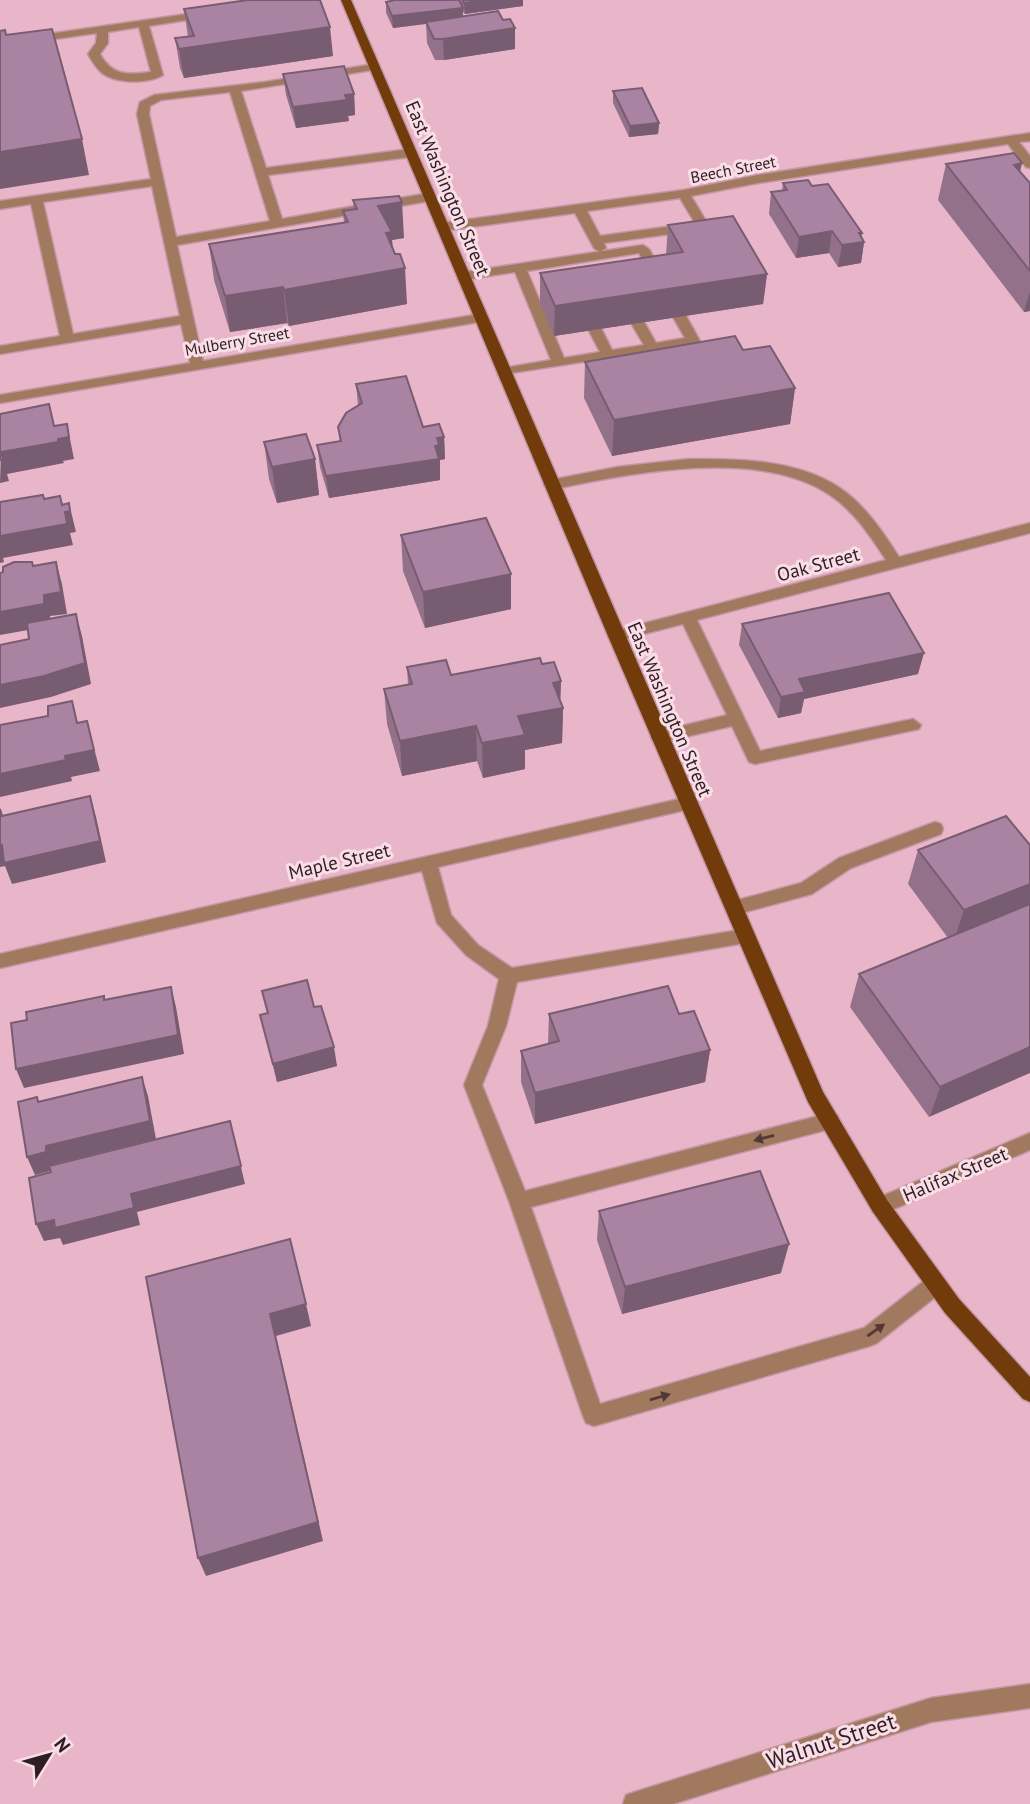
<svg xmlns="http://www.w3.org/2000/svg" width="1030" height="1804" font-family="'PT Sans',sans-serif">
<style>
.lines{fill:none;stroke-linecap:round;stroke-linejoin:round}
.minor-casing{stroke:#c497a7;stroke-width:3}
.major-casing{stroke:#c497a7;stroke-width:3}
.minor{fill:#a1795e;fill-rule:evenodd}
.major{fill:#723b0b;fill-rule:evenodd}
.wall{fill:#93718b}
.shaded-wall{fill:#785c71}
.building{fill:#ab83a2;stroke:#785c71;stroke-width:2}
.oneway{fill:#523935}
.labels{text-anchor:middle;stroke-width:6;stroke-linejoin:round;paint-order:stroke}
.far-street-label{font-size:16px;fill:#301d24;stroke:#f9dee7}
.street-label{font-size:19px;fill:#301d24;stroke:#f9dee7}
.near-street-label{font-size:23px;fill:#301d24;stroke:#f9dee7}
</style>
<rect width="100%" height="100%" fill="#e9b5c8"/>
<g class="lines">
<!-- minor casing -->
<g class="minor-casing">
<path id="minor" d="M208 11 213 14 212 16 149 26 163 75C149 84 116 84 102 73 96 68 92 61 88 54L96 43 97 33 0 47V41ZM139 27 151 72C128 75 112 76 100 54L108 43V32Z
M374 64 378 65V69L241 91 266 168 410 149 416 153 410 157 268 175 282 219 429 193 435 197 429 201 177 245 203 361 480 314 487 318 485 321 0 403V395L190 363 181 324 0 354V346L60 336 31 204 0 209V201L151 179 137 114 140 102 154 95 265 82ZM230 92 270 221 176 237 149 114 150 106 161 100ZM152 186 180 316 73 334 43 202Z
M1030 133V141L1019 142 1030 156V168L1026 167 1008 144 758 183 691 196 709 226 707 229 604 243 606 248 600 252 594 248 575 213 442 231 436 227 442 223 684 190 758 175ZM680 198 695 223 600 236 587 211Z
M643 245 649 249 665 278 664 281H654L639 253 527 271 564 358 600 352 588 329 595 325 600 326 612 350 644 345 631 323 638 319 643 320 656 343 685 338 673 317 680 313 685 314 700 341 698 344 498 375V369L551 360 515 272 463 280 458 279V273Z
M689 459C738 459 797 459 840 488 865 505 883 532 899 557L1030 523V533L697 620 760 751 913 719 921 725 919 729 755 764 749 762 732 726 659 743 653 741 651 737 653 733 727 715 683 624 616 641 611 640 608 636 611 632 886 560C871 537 854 511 830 495 760 447 629 473 551 490L544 485 551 480 617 467Z
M688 797 694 798 696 803 694 808 438 867 451 915 478 945 512 968 745 929 751 931 754 936 751 941 745 943 517 982 506 1026 482 1085 525 1191 830 1113 837 1115 840 1121 837 1127 830 1129 531 1207 600 1404 864 1328 929 1277 936 1275 943 1277 946 1284 943 1291 877 1343 870 1346 594 1426 586 1423 583 1416 509 1201 464 1085 488 1026 499 979 466 955 437 923 422 871 0 968V954Z
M935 822 941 824 943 829 941 834 851 868 812 894 734 915 728 913 725 908 728 903 734 901 801 883 839 858Z
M1030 1133V1150L887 1212 880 1215 873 1212 870 1206 873 1200Z
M1030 1684V1708L931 1722 673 1804H623L626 1795 635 1792 931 1698Z"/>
</g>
<!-- major casing -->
<g class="major-casing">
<path id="major" d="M341 0H351L823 1092 887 1200 959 1299 1030 1377V1402L1023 1399 945 1313 873 1212 808 1102 608 636Z"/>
</g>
<!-- minor -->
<use href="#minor" class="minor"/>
<!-- major -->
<use href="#major" class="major"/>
</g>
<!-- wall -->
<path class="wall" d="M395 0H523V6L465 14 463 12V17L515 49 444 60H435L427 43 426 24 393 28 386 13V2Z
M184 9 333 56 184 78 180 68 175 38 188 37Z
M283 74 354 94 355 115 348 116 349 121 296 128 286 95Z
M613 91 659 123 658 134 629 137 613 103Z
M946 164 1020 172 1030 183V311L1024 312 938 200Z
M783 183 812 186 862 233 861 237 864 242 861 263 838 267 829 253 796 258 769 214 771 192 782 191Z
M353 200 404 238 392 240 393 250 407 304 289 326 287 323 230 332 214 280 209 244 344 223 343 211 354 209Z
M668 225 767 274 763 304 554 336 540 303V273L666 255Z
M743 350 795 388 790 424 612 456 584 398 585 362Z
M356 384 423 427 444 437 445 459 440 460V480L329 498 320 467 317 445 340 441 338 427 358 405Z
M264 442 315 459 319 495 277 503 269 479Z
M401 535 511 609 425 628 403 571Z
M742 624 918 674 804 699 801 713 778 718 739 645Z
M542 664 561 681 560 702 563 708 562 743 525 750V769L483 778 477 761 402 776 387 724 384 689 408 684 407 667 451 675Z
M1030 845 929 1117 850 1007 859 974 948 938 908 884 918 850Z
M262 991 314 1007 337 1066 277 1082 260 1015 267 1013Z
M549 1014H679L710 1050 705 1082 535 1124 521 1082V1051L548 1044Z
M599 1211 781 1273 622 1314 597 1240Z"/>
<!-- shaded-wall -->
<path class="shaded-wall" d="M488 0H523V6L465 14 464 3Z
M463 8V19L393 28 392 16Z
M330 27 333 56 184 78 179 49Z
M515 28V49L444 60 443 39Z
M354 94 355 115 348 116 349 121 296 128 293 107Z
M659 123 658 134 629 137 630 126Z
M82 139 89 175 0 189V152Z
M1022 163 1014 199V165Z
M402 202 404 238 392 240 394 268 378 206Z
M832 231 829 253 796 258 799 237Z
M859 233H862L860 242H864L861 263 838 267 842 245Z
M405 268 407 304 289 326 284 290Z
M767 274 763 304 554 336 555 306Z
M283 287 287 323 230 332 225 296Z
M1030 291V311L1024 312Z
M795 388 790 424 612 456 614 420Z
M67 424 74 459 63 461 64 463 7 474 9 481 0 483 1 452 58 439Z
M444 437 445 459 440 460V480L329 498 326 476 435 446 437 438Z
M315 459 319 495 277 503 272 467Z
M60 496 66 516 65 512 69 503 76 532 70 533 73 545 3 558 4 562 0 563V536L62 505Z
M56 562 62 584 67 614 50 616 51 626 0 635V612L44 595Z
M511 574V609L425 628 423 592Z
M76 614 82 636 91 684 51 697 0 708V685Z
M924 653 918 674 804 699 801 713 778 718 781 697 799 679Z
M561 681 560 709 563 708 562 743 525 750V769L483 778 482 743 518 716 553 683Z
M87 721 100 771 71 777 72 781 0 797V774L65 756Z
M476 726 477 761 402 776 400 741Z
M90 796 96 817 106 862 12 884 5 866 0 867V845Z
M1030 884V912L953 943 964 910Z
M171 987 176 1007 184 1054 24 1088 16 1069Z
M334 1047 337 1066 277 1082 273 1064Z
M1030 1047V1073L929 1117 940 1087Z
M710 1050 705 1082 535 1124V1093Z
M142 1077 148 1096 156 1139 54 1164V1170L35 1175 27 1157 46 1146Z
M230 1121 245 1184 137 1212 140 1225 63 1245 60 1238 44 1241 36 1224 131 1194Z
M789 1244 781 1273 622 1314 625 1287Z
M306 1304 311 1326 276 1336 323 1541 206 1576 198 1558 270 1314Z"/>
<!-- building -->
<path class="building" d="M248 0H320L330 27 179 49 175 38 194 36 184 9Z
M395 0H459L463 8 392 16 386 2Z
M463 0H488L464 3Z
M498 11 503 20 510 19 515 28 443 39H434L426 22Z
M52 29 82 139 0 152V31L5 30 6 35Z
M344 66 354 94 345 95 347 100 293 107 283 74Z
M642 88 659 123 630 126 613 91Z
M1014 153 1022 163 1014 165 1030 183V271L946 164Z
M808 180 812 186 828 184 862 233H859L864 242 842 245 832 231 799 237 771 192 787 190 783 183Z
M399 196 402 202 378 206 392 232 386 233 395 254H400L405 268 284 290 283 287 225 296 209 244 348 222 343 211 357 209 353 200Z
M733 216 767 274 555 306 540 273 683 252 668 225Z
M735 336 743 350 770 346 795 388 614 420 585 362Z
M406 376 423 427 439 424 444 437 437 438 439 445 435 446 439 459 326 476 317 445 341 441 338 427 346 413 362 403 356 384Z
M49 404 54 426 67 424 69 437 58 439V442L1 452 3 459 0 460V414Z
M306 434 315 459 272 467 264 442Z
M43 495 44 499 60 496 62 505 69 503 70 511 65 512 67 524 0 536V502Z
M486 518 511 574 423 592 401 535Z
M14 562H32L33 566 56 562 61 592 44 595V604L0 612V573L3 572V567Z
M889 593 924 653 799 679 805 692 781 697 742 624Z
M76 614 85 663 44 676 0 685V645L29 639 27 623Z
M540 658 542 664 554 662 561 681 553 683 563 708 518 716 525 735 482 743 476 726 400 741 384 689 412 684 407 667 446 660 451 675Z
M72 701 77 723 87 721 94 750 65 756 66 760 0 774V725L48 716V706Z
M90 796 100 841 4 863 2 845H0V809L2 816Z
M1006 816 1030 845V884L964 910 918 850Z
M1030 904V1047L940 1087 859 974Z
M307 980 314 1007 321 1006 334 1047 273 1064 260 1015 268 1013 262 991Z
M668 986 679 1014 694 1011 710 1050 535 1093 521 1051 559 1041 549 1014Z
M171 987 178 1035 16 1069 11 1023 27 1020 26 1012 104 996V1000Z
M142 1077 150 1121 46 1146V1152L27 1157 18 1102 37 1097 38 1102Z
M230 1121 241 1166 131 1194 134 1208 55 1228 54 1220 36 1224 29 1178 51 1172 49 1166Z
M760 1171 789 1244 625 1287 599 1211Z
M290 1239 306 1304 270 1314 318 1522 198 1558 146 1277Z"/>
<!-- one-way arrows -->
<defs><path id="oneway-solid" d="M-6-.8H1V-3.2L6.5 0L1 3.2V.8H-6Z" transform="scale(1.75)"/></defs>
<g class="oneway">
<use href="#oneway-solid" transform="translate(764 1138) rotate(165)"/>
<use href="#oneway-solid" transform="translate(876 1330) rotate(-35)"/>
<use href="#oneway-solid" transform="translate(660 1397) rotate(-16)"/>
</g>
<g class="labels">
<!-- far-street labels -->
<g class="far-street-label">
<text transform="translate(733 169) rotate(-11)" y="6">Beech Street</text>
<text transform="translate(237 341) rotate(-10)" y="6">Mulberry Street</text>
</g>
<!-- street labels -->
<g class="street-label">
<text transform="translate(448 188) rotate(67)" y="7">East Washington Street</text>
<text transform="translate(818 564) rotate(-15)" y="7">Oak Street</text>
<text transform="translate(670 709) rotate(67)" y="7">East Washington Street</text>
<text transform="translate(339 861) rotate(-13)" y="7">Maple Street</text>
<text transform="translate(955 1174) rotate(-23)" y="7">Halifax Street</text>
</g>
<!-- near-street labels -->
<g class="near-street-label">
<text transform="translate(831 1741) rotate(-18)" y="8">Walnut Street</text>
</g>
</g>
<!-- north arrow -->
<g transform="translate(49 1755) rotate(53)" stroke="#f9dee7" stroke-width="5" paint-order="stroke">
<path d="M0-5L12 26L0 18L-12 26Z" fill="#301d24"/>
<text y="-10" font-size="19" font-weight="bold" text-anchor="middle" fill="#301d24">N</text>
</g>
</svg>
